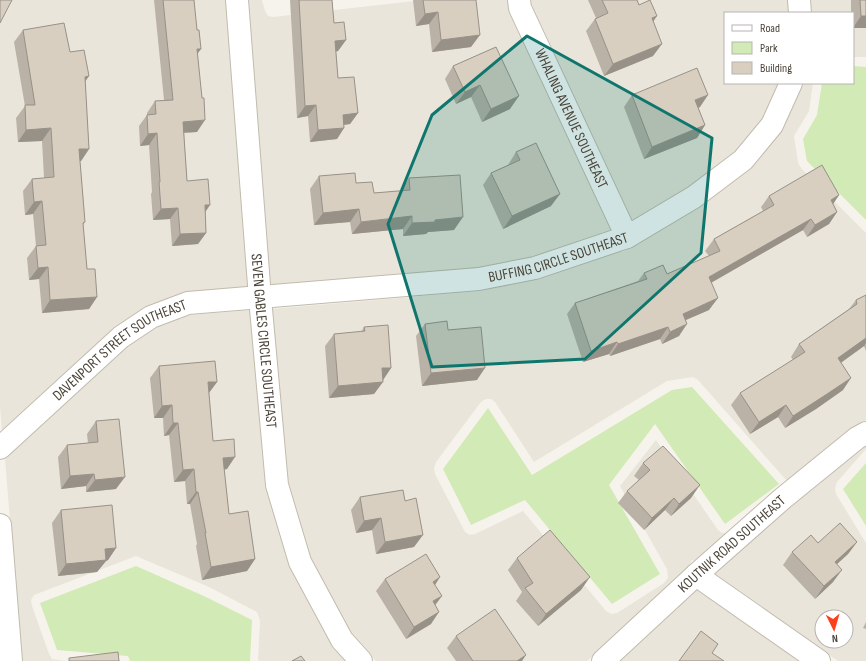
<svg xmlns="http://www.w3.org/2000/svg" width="866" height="661" font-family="'Sofia Sans Condensed',sans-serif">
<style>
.residential{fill:#eae5da;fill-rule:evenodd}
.green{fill:#d2eab5}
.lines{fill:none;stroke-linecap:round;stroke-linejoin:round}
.minor-casing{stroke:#c2bbae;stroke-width:24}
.minor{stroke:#fff;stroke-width:22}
.wall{fill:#bab2a6}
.shaded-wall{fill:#979187}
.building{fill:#d8cfc1;stroke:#979187}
.marked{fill:#0f766e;fill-opacity:0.2;stroke:#0f766e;stroke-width:3;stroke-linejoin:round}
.labels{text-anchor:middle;stroke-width:3;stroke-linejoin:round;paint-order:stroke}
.street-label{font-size:15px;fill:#4b4439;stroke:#fff}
</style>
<rect width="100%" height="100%" fill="#f6f3ec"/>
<!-- residential -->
<path class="residential" d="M0 0H227L249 287 187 292 146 307 114 328 2 431 0 407Z
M248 0H262L265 11 268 16 273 17 423 0H510L612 230 532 257 477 268 269 286Z
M530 0H789L790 13H725V83H780L763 119 736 151 689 187 631 221 530 5Z
M809 0H866V57H853V13H810Z
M802 83H813L809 111 794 136 798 163 801 168 866 233V420L853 428 787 481 698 380 693 377 667 381 534 462 495 402 491 399H486L481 402 436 462 434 468 435 474 465 532 470 535 475 534 523 511 606 611 611 614 617 613 664 583 668 578 667 569 620 486 656 440 718 530 722 533H726L695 561 692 560 688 568 587 661H376L350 633 309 558 287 482 271 309 481 291 538 279 621 251 623 252 700 207 749 169 781 131 800 89Z
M251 310 291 568 335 649 346 661H258L260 621 257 612 209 587 136 556 34 595 31 600 32 606 49 654 52 659 65 661H21L5 458 127 346 156 327 190 315Z
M866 446V449L837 482 835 488 836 494 866 543V661H838L713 574 788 508ZM822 617H846V641H822Z
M696 589 799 661H619Z"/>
<!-- green -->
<path class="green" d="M853 66 866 67V220L807 161 803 139 817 115 822 83H853Z
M692 387 779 484 725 524 655 424 609 485 660 574 612 604 525 500 471 525 443 469 488 408 532 475 672 390Z
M866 463V526L843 489Z
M136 566 206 597 252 620 250 661H130L128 656 57 650 40 603Z"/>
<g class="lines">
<!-- minor casing -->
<g class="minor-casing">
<g id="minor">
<path id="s1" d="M237 0 260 298 277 485 300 562 342 640 361 661"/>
<path id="s2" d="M519 0 520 8 627 237"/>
<path d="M799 0 800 13"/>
<path id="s3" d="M0 448 121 337 151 317 188 303 479 279 535 268 627 237 694 197 743 160 772 125 791 83"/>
<path d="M0 525 11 661"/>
<path d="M696 575 819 661"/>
<path id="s4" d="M603 661 696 575 782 499 857 438 866 433"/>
</g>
</g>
<!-- minor -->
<use href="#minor" class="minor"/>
</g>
<!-- wall -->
<path class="wall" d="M154 0H194L197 55V132L184 133 187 181 205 212 206 233 198 244 172 246 170 219 153 220 151 194 152 192 149 145 140 146 139 126 147 115V113L155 101 164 100Z
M290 0H332L334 23 346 40 338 51 336 52 338 78 358 113 350 124 344 125V128L337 139 310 142 308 116 297 118Z
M413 0H476L471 47 432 52 429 24 416 26Z
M588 0H637L639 5 653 22V56L604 76 586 31 595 19 596 18Z
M851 0H866V28H853V13H851Z
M23 30 70 52 89 76 85 81 89 149 81 161H80L85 222 83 225 87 269 97 297 89 309 42 313 39 279 29 280 27 258 36 246 33 214 25 215 23 191 32 179 44 178 42 141 18 142 16 118 25 106 14 42Z
M496 47 510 109 482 122 471 97 456 104 445 79 453 66Z
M632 95 700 107 698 108 705 125 697 138 644 159 624 107Z
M516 152 551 206 503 229 483 185 491 173 508 165Z
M319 176 356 183 374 193 401 191 409 178 454 230 428 232 426 234 403 236V229L352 234 350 222 314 225 310 189Z
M839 195 833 204 837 212 829 224 807 237 803 230 711 283 709 310 686 320 679 336 662 344 660 339 610 356 609 354 583 362 567 314 575 303 638 281 644 273 667 274 709 256 705 251 714 239 763 211 761 207 769 196Z
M866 295V351L864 346 841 363 843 390 816 409 785 428 778 417 750 434 731 405 740 393 793 360 791 357 799 344 849 309 856 300Z
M425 324 448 330 477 380 422 386 416 336Z
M364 327 391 368 383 380 374 394 329 398 325 346 334 334 361 332Z
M159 366 217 382 209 393 213 441 227 469 224 470 229 514 255 559 247 571 202 580 196 546 197 544 190 504H187L185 481 174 482 169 435 164 436 163 418H154L150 378Z
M96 421 116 489 86 492V486L61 489 58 457 67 445 88 443 87 434Z
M643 463 691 498 671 516 665 510 644 530 618 503 627 491 639 480 634 476Z
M360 497 414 547 376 554 372 530 356 533 351 510Z
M61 510 116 548 108 560 106 561 97 572 58 576 52 523Z
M857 542 848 554 837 564 833 582 815 599 783 565 792 552 818 543Z
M517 558 581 590 538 626 516 601 522 592 508 570Z
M385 579 435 585 431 624 406 639 376 591Z
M866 622V629L863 628Z
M456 636 522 661H456L447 648Z"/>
<!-- shaded-wall -->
<path class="shaded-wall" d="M438 12 429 24 416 26 425 14Z
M657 16 648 29 652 18Z
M861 16H866V28H853Z
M480 35 471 47 432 52 441 40Z
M346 40 338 51 327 52 335 41Z
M662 44 653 56 604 76 613 64Z
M197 49H201L193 60Z
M89 76 80 89 85 77Z
M480 85 471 97 456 104 465 92Z
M708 95 700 107 686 113 695 100Z
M519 96 510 109 482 122 491 109Z
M316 105 308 116 297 118 305 106Z
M358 113 350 124 335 126 343 115Z
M205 120 197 132 175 133 183 122Z
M705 125 697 138 644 159 652 147Z
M51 128 42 141 18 142 26 130Z
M344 128 337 139 310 142 318 130Z
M157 133 149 145 140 146 148 134Z
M79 149H89L81 161 70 162Z
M560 194 551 206 503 229 512 216Z
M839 195 831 207V200Z
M42 201 33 214 25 215 34 202Z
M205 205H210L202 217Z
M178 208 170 219 153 220 161 209Z
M359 209 350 222 314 225 323 213Z
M837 212 829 224 807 237 815 225Z
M412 216 403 229 352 234 361 222Z
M463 217 454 230 428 232 426 234 403 236 412 223 435 220Z
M811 219 803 230 700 289 709 277Z
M206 233 198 244 172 246 180 234Z
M48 267 39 279 29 280 38 268Z
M97 297 89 309 42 313 50 300Z
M718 298 709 310 674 325 683 314Z
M687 324 679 336 662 344 670 332Z
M668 327 660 339 610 356 618 344Z
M866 338V343L864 346 829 371 838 358Z
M617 342 609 354 583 362 591 351Z
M382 368H391L383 380Z
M485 368 477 380 422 386 431 373Z
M851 378 843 390 816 409 785 428 793 416Z
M208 382H217L208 394Z
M383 382 374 394 329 398 338 386Z
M172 405 163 418H154L162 406Z
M786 405 778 417 750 434 759 422Z
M173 423H178L169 435 164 436Z
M235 457 227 469 215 470 223 458Z
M194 469 185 481 174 482 183 470Z
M94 474 86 486 61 489 70 476Z
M125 477 116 489 86 492 95 480Z
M700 485 691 498 671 516 679 504Z
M196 492H198L190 504H187Z
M674 498 665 510 644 530 652 518Z
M381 518 372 530 356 533 364 521Z
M423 535 414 547 376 554 385 542Z
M857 542 848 554 826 574 835 562Z
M116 548 108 560 106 561 97 572 58 576 66 564 105 549Z
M255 559 247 571 202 580 211 567Z
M842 570 833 582 815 599 824 586Z
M440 577 432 590 433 582Z
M590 577 581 590 538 626 546 614Z
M442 596 433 608V601Z
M439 612 431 624 406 639 414 627Z
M526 655 522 661H517Z"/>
<!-- building -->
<path class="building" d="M0 0H12L0 23Z
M163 0H194L197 30H199L201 49H197L202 98H204L205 120 183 122 187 181 208 179 210 205H205L206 233 180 234 178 208 161 209 159 182H160L157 133 148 134 147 115 156 114 155 101 173 100Z
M299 0H332L334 23 344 22 346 40 335 41 338 78 354 77 358 113 343 115 344 128 318 130 316 105 305 106Z
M423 0H476L480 35 441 40 438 12 425 14Z
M602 0H637L639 5 650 0 657 16 652 18 662 44 613 64 595 19 608 13Z
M860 0H866V16H861Z
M64 23 70 52 84 50 89 76 85 77 89 149H79L85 222 83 223 87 269H95L97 297 50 300 48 267 38 268 36 246 46 245 42 201 34 202 32 179 54 177 51 128 26 130 25 105H35L23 30Z
M496 47 519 96 491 109 480 85 465 92 453 66Z
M697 68 708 95 695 100 705 125 652 147 632 95Z
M536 143 560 194 512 216 491 173 520 160 516 152Z
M822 165 839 195 831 200 837 212 815 225 811 219 709 277 718 298 683 314 687 324 670 332 668 327 618 344 617 342 591 351 575 303 647 279 644 273 663 265 667 274 720 251 714 239 774 205 769 196Z
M355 173 356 183 372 182 374 193 410 190 409 178 460 175 463 217 435 220V222L412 223V216L361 222 359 209 323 213 319 176Z
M866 295V338L838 358 851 378 824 396 793 416 786 405 759 422 740 393 805 352 799 344 857 304 856 300Z
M447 321 448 330 481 327 485 368 431 373 425 324Z
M388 325 391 368H382L383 382 338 386 334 334 365 331 364 327Z
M215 361 217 382H208L213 441 234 439 235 457 223 458 229 514 248 511 255 559 211 567 205 533H206L198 492H196L194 469 183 470 178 423H173L172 405 162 406 159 366Z
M119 419 125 477 95 480 94 474 70 476 67 445 98 442 96 421Z
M663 446 700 485 679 504 674 498 652 518 627 491 650 470 643 463Z
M403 490 405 501 416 498 423 535 385 542 381 518 364 521 360 497Z
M112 505 116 548 105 549 106 560 66 564 61 510Z
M840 523 857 542 835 562 842 570 824 586 792 552 811 535 818 543Z
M550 530 590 577 546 614 525 588 533 583 517 558Z
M426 554 440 577 433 582 442 596 433 601 439 612 414 627 385 579Z
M495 609 526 655 517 661H473L456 636Z
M701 631 718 644 712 653 724 661H679Z
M118 652 119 661H69V658Z
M301 656 305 661H292Z"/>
<!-- marked area -->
<path class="marked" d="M527 36 712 138 701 253 585 359 432 367 388 224 432 115Z"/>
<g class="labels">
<!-- street labels -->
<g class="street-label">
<text dy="5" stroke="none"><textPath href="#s2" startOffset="130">WHALING AVENUE SOUTHEAST</textPath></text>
<text dy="5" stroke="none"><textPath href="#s3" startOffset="614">BUFFING CIRCLE SOUTHEAST</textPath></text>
<text dy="5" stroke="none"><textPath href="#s1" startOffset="342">SEVEN GABLES CIRCLE SOUTHEAST</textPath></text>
<text dy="5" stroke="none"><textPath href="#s3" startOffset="156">DAVENPORT STREET SOUTHEAST</textPath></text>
<text dy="5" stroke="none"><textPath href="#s4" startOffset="174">KOUTNIK ROAD SOUTHEAST</textPath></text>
</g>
</g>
<!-- legend -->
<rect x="724" y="12" width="130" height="72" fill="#ffffff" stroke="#b7b4b0"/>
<rect x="732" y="25" width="20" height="6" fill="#ffffff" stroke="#b7b4b0"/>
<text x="760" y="32" font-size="12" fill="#4b4439">Road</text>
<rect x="732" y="42" width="20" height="12" fill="#d2eab5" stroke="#b7b4b0"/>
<text x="760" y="52" font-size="12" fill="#4b4439">Park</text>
<rect x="732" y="62" width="20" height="12" fill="#d8cfc1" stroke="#b7b4b0"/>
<text x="760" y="72" font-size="12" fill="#4b4439">Building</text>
<!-- north arrow -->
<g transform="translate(834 629) rotate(175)"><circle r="19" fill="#ffffff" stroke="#b7b4b0"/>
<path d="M0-3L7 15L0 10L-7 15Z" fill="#fc3f1d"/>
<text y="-6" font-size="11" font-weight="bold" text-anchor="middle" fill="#4b4439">N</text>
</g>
</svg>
